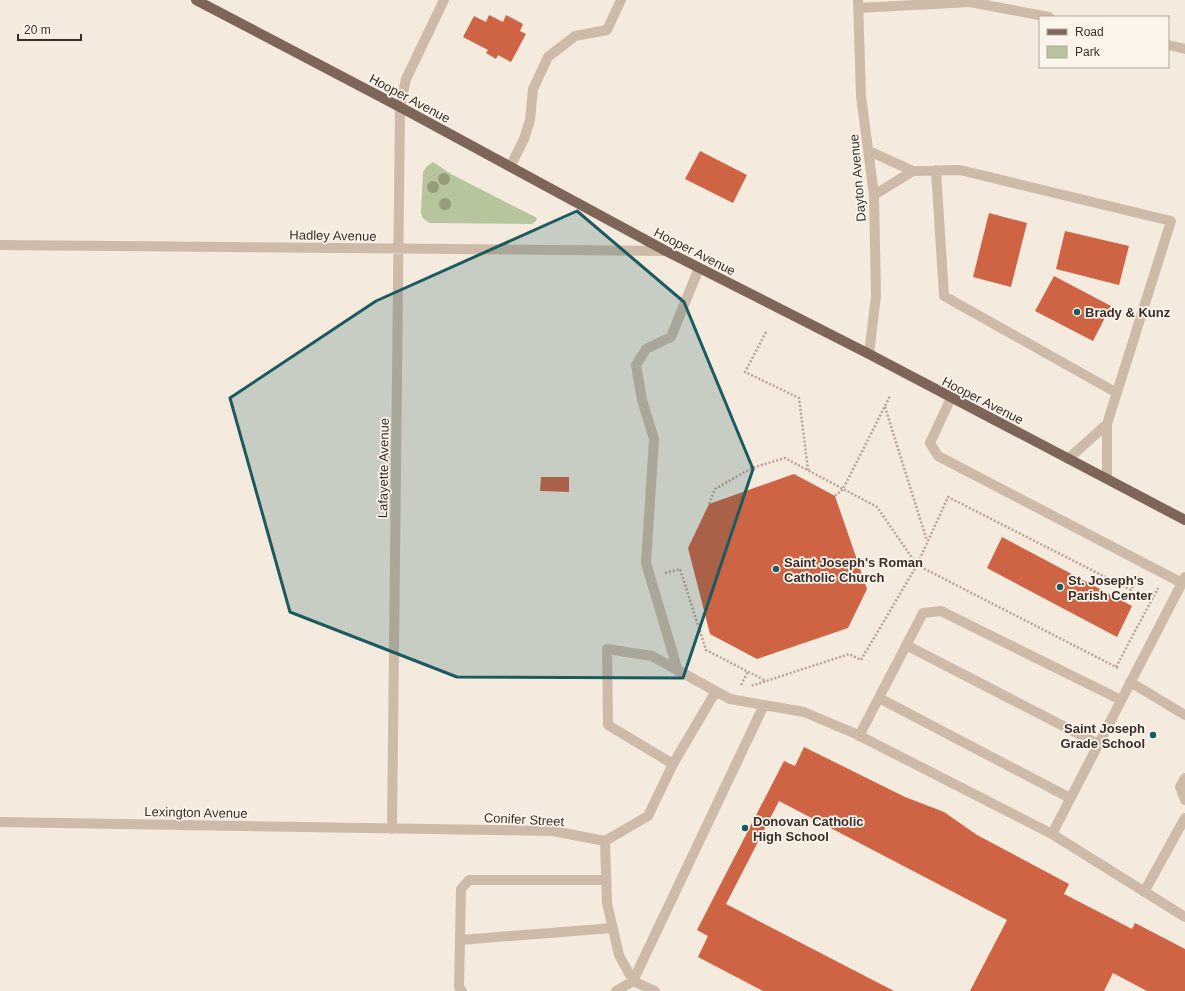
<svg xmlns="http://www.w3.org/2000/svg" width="1185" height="991" font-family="Helvetica,sans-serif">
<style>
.green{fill:#b7c59d}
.building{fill:#ce6443}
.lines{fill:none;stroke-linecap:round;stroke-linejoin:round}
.path{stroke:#baa393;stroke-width:2.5;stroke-dasharray:2 2;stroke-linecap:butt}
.minor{stroke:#cebaa9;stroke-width:10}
.major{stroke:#7d6559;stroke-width:10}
.tree{fill:#969b7c}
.marked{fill:#1b5b5f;fill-opacity:0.2;stroke:#1b5b5f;stroke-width:3;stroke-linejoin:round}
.poi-dot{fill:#1b5b5f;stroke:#fbf4eb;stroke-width:1.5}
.labels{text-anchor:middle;stroke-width:3.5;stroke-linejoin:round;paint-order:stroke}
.street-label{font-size:13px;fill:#3a2e29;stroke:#fbf4eb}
.poi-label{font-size:13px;font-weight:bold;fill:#3a2e29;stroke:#fbf4eb;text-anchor:start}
</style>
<rect width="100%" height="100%" fill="#f4eade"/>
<!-- green -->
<path class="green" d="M433 162 451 174 537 218 536 221 532 224 430 223C425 220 422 219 421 213L423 172 427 166Z"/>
<!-- building -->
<path class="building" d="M489 15 503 22 506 15 523 24 520 31 526 34 511 62 498 55 496 59 486 53 488 50 463 37 474 16 486 22Z
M700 151 747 175 733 203 685 179Z
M989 213 1027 223 1011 287 973 277Z
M1065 231 1129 246 1119 285 1056 269Z
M1054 276 1111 306 1093 341 1035 311Z
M794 474 835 496 867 589 848 628 757 659 710 634 688 548 709 504Z
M541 477H569V492L540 491Z
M1002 537 1132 606 1117 637 987 568Z
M804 747 905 797 944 812 977 835 1069 884 1064 894 1132 929 1135 923 1185 949V991H1147L1113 973 1104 991H970L1007 920 779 801 726 904 894 991H763L698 957 708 936 697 930 784 761 795 766Z"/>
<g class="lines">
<!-- path -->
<path class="path" d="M766 332 745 372 799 398 808 470
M885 407 927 541
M835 496 843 489 890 396
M709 504 715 489 752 468 785 458 877 507 917 565 861 660 849 654 751 686
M665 573 680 569 706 650 766 681
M1116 667 1158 588
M1118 668 917 565 948 497 1131 590 1138 576
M741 685 748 671"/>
<!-- minor -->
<path class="minor" d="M858 0 861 96 874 195 876 296 869 354
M859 8 970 2 1049 17
M1168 45 1185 49
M869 151 913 171 960 170 1171 221 1107 424
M510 167 524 139 530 120 533 89 548 57 575 36 607 30 621 0
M936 170 944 296 1117 393
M874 195 913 171
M0 245 666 251
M951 398 930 443 938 456 1182 583
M1068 459 1107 424V479
M906 645 1098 744
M678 671 646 563 654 439 642 400 636 365 646 349 671 337 699 268
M1130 682 1185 715
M879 698 1070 798
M859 736 923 613 941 611 1121 700
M673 764 716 691
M1185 778 1180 787 1185 800
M0 822 553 831 605 841 607 903 619 955 633 981 655 991
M392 829 400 107 406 79 444 0
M1052 834 1185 577
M605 841 648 816 673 764 608 725 607 649 652 656 730 699 804 712 856 734 1052 834 1185 917
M1144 892 1185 818
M460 940 613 928
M462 991 459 987 461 889 469 880H606
M616 991 633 981 764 705"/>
<!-- major -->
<path class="major" d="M196 0 400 107 666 251 869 354 1185 520"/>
</g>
<!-- trees -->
<g class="tree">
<circle cx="444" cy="179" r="6"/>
<circle cx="433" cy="187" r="6"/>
<circle cx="445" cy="204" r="6"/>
</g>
<!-- marked area -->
<path class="marked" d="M577 211 684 302 753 469 683 678 457 677 290 612 230 398 376 301Z"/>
<!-- markers -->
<g class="poi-dot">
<circle cx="1077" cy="312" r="4"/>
<circle cx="776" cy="569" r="4"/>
<circle cx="1060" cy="587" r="4"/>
<circle cx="1153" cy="735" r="4"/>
<circle cx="745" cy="828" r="4"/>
</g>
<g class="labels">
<!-- street labels -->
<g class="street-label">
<text transform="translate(410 98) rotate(28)" y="5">Hooper Avenue</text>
<text transform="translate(857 178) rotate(-95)" y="5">Dayton Avenue</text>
<text transform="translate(333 235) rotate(1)" y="5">Hadley Avenue</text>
<text transform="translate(695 251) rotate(27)" y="5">Hooper Avenue</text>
<text transform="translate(983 400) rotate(27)" y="5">Hooper Avenue</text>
<text transform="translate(383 468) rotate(-89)" y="5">Lafayette Avenue</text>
<text transform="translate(196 812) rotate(1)" y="5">Lexington Avenue</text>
<text transform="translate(524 819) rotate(3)" y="5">Conifer Street</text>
</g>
<!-- poi labels -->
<g class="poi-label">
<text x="1085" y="317">Brady &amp; Kunz</text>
<text x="784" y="567">Saint Joseph's Roman<tspan x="784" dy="15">Catholic Church</tspan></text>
<text x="1068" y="585">St. Joseph's<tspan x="1068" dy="15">Parish Center</tspan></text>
<text x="1145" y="733" text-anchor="end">Saint Joseph<tspan x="1145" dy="15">Grade School</tspan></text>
<text x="753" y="826">Donovan Catholic<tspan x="753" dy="15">High School</tspan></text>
</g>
</g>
<!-- legend -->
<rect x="1039" y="16" width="130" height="52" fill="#fbf4eb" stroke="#aea59d"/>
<rect x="1047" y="29" width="20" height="6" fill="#7d6559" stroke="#aea59d"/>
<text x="1075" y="36" font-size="12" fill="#3a2e29">Road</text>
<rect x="1047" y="46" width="20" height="12" fill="#b7c59d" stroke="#aea59d"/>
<text x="1075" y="56" font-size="12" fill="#3a2e29">Park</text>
<!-- scale -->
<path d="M18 34v6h63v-6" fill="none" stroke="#3a2e29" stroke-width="2"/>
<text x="24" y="34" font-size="12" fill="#3a2e29" stroke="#fbf4eb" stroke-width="3" paint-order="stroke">20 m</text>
</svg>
